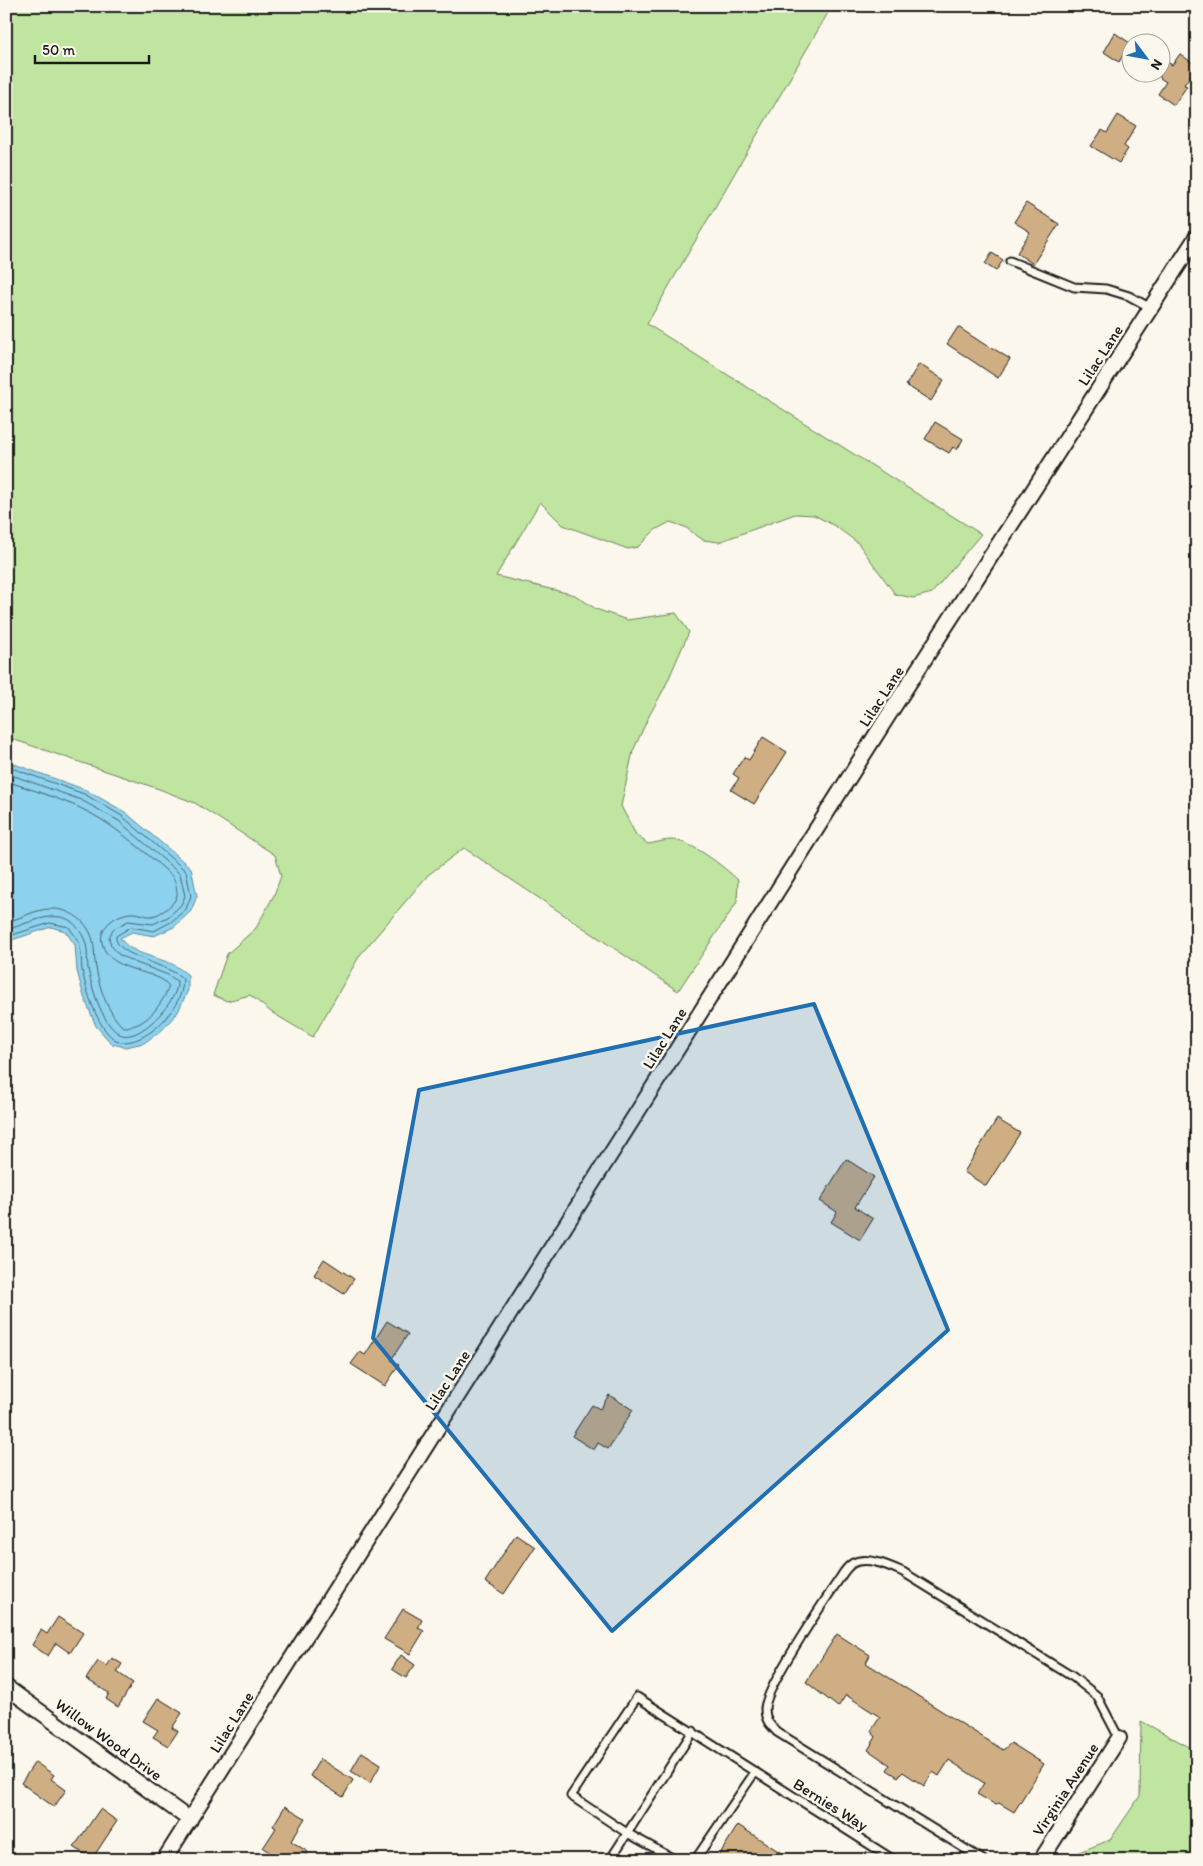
<svg xmlns="http://www.w3.org/2000/svg" width="1203" height="1866" font-family="Itim,sans-serif">
<style>
.green{fill:#bfe5a0;stroke:#6e805e}
.water{fill:#8cd1ed;stroke:#5f8999}
.lines{fill:none;stroke-linecap:round;stroke-linejoin:round}
.shore{stroke:#496470;stroke-width:1}
.building{fill:#d0ae83;stroke:#1c1c1c}
.service-casing{stroke:#1c1c1c;stroke-width:11}
.minor-casing{stroke:#1c1c1c;stroke-width:18}
.service{stroke:#fbf7ec;stroke-width:7}
.minor{stroke:#fbf7ec;stroke-width:14}
.marked{fill:#1f6fb2;fill-opacity:0.2;stroke:#1f6fb2;stroke-width:4;stroke-linejoin:round}
.labels{text-anchor:middle;stroke-width:5;stroke-linejoin:round;paint-order:stroke}
.street-label{font-size:16px;fill:#1c1c1c;stroke:#fbf7ec}
</style>
<rect width="100%" height="100%" fill="#fbf7ec"/>
<filter id="ink" filterUnits="userSpaceOnUse"><feTurbulence type="fractalNoise" baseFrequency=".02" numOctaves="2"/><feDisplacementMap in="SourceGraphic" scale="10" xChannelSelector="R" yChannelSelector="G"/><feConvolveMatrix kernelMatrix="1 2 1 2 8 2 1 2 1" color-interpolation-filters="sRGB"/></filter>
<g filter="url(#ink)">
<!-- green -->
<path class="green" d="M6 6H832L647 324 981 534 932 593 913 598 895 594 858 543 835 526 814 515 795 514 719 542 703 540 685 527 670 522 655 530 638 547 628 549 563 525 540 502 496 576 575 595 596 609 627 620 676 613 689 632 665 687 649 716 633 751 621 806 636 835 648 844C655 843 664 840 671 840 691 840 724 867 738 880L737 902 678 991 464 848 428 875 360 955 313 1037 271 1012 250 995 227 1001 213 995 227 954 256 928 274 895 281 876 275 855 195 803 159 789 6 737Z
M1141 1721 1197 1751V1860H1058L1110 1840 1140 1796Z"/>
<!-- water -->
<path class="water" d="M6 761 86 790 125 812 191 868 197 896 191 911 174 927 154 936 132 932 120 938C130 954 155 956 172 964 178 967 183 971 188 975V990L178 1012 162 1030 144 1043 125 1047 112 1044 96 1026 84 997 77 971 75 945 65 931 51 927 6 942Z"/>
<g class="lines">
<!-- shore -->
<path class="shore" d="M6 766 84 794 122 816 186 871 191 896 186 909 171 922 154 931 131 927 116 936C113 956 170 964 183 979 183 995 175 1007 165 1019 155 1031 130 1049 114 1039 97 1027 86 990 82 970 81 962 82 951 79 943 77 938 72 932 69 927L50 923 6 937
M6 773 81 800 119 821 180 874 185 896 181 905 168 917 153 924 128 921 113 929 109 938 111 945 118 954 134 962 168 975 177 981C178 991 170 1003 163 1011 155 1021 132 1043 118 1033 102 1023 91 986 88 968 87 959 88 949 85 941 83 935 77 926 72 922 55 908 25 925 6 930
M6 781C30 789 55 797 78 807 109 821 135 844 161 866 165 870 172 875 174 880 176 883 177 891 177 895 176 903 161 915 152 916 147 917 140 913 134 913 119 912 98 926 102 943 109 974 161 969 169 987 161 1005 146 1028 123 1027 107 1012 100 989 96 968 94 959 95 950 93 941 89 922 70 908 50 909 36 909 20 919 6 922"/>
</g>
<!-- building -->
<path class="building" d="M1115 33 1130 43 1119 62 1104 52Z
M1180 54 1197 66 1184 85 1187 86 1174 105 1158 94 1166 82 1160 78V57L1172 65Z
M1118 115 1136 126 1124 146 1128 149 1119 163 1091 146 1102 130 1107 133Z
M1026 203 1059 224 1033 264 1017 253 1030 232 1014 222Z
M992 253 1003 260 996 271 985 264Z
M958 327 990 348 991 347 1010 359 998 378 947 344Z
M919 364 944 380 931 401 906 385Z
M935 422 963 439 957 450 953 447 949 453 925 439Z
M763 737 787 752 754 804 731 790 739 778 733 774 744 757 749 760Z
M997 1119 1020 1133 986 1186 964 1172Z
M846 1159 874 1177 855 1207 873 1219 860 1240 831 1222 837 1212 820 1201Z
M324 1259 354 1279 344 1294 314 1275Z
M387 1321 408 1334 391 1360 399 1365 385 1386 351 1364 360 1352 365 1355Z
M609 1395 633 1410 608 1449 598 1443 594 1450 572 1436 592 1405 600 1409Z
M516 1534 535 1547 504 1594 485 1582Z
M403 1609 422 1620 418 1628 424 1631 410 1654 384 1639Z
M58 1617 83 1633 70 1653 56 1643 48 1656 32 1645 41 1630 47 1634Z
M837 1634 870 1655 866 1663 1003 1750 1011 1743 1044 1764 1014 1812 999 1803 996 1805 977 1794 984 1783 949 1760 939 1776 933 1772 924 1786 903 1772 898 1777 887 1770 890 1765 868 1750 876 1737 871 1731 880 1717 846 1695 838 1707 806 1682Z
M401 1655 415 1665 406 1678 392 1669Z
M112 1658 122 1664 117 1672 133 1683 118 1707 106 1699 109 1693 86 1679 98 1661 107 1666Z
M158 1698 182 1713 172 1728 178 1731 168 1746 153 1737 158 1730 143 1721Z
M362 1752 381 1764 370 1783 351 1771Z
M320 1759 353 1780 343 1797 310 1776Z
M35 1762 54 1775 51 1779 66 1790 54 1807 21 1783Z
M285 1806 305 1818 291 1841 308 1852 303 1860H282L263 1848 276 1828 273 1826Z
M100 1809 117 1821 92 1859 74 1847Z
M738 1825 792 1860H716Z"/>
<g class="lines">
<!-- service casing -->
<g class="service-casing">
<path id="service" d="M1010 261 1074 287 1106 289 1129 296 1151 308
M610 1860 693 1731
M676 1860 627 1833 571 1796 637 1697 894 1860
M695 1860 755 1772
M983 1860 777 1732C770 1725 765 1720 765 1709 765 1688 825 1600 840 1578 843 1573 848 1566 853 1563 868 1556 889 1566 903 1572L1073 1677 1097 1696 1119 1738"/>
</g>
<!-- minor casing -->
<g class="minor-casing">
<path id="minor" d="M6 1687 190 1820
M164 1860 893 708 1197 236
M1041 1860 1119 1738"/>
</g>
<!-- service -->
<use href="#service" class="service"/>
<!-- minor -->
<use href="#minor" class="minor"/>
</g>
</g>
<!-- marked area -->
<path class="marked" d="M814 1004 948 1330 612 1631 373 1338 419 1090Z"/>
<g class="labels">
<!-- street labels -->
<g class="street-label">
<text transform="translate(1100 355) rotate(-57)" y="6">Lilac Lane</text>
<text transform="translate(881 696) rotate(-57)" y="6">Lilac Lane</text>
<text transform="translate(664 1038) rotate(-58)" y="6">Lilac Lane</text>
<text transform="translate(447 1380) rotate(-57)" y="6">Lilac Lane</text>
<text transform="translate(231 1722) rotate(-58)" y="6">Lilac Lane</text>
<text transform="translate(109 1739) rotate(36)" y="6">Willow Wood Drive</text>
<text transform="translate(1065 1789) rotate(-57)" y="6">Virginia Avenue</text>
<text transform="translate(831 1804) rotate(32)" y="6">Bernies Way</text>
</g>
</g>
<!-- margin -->
<rect width="1203" height="1866" fill="none" stroke="#fbf7ec" stroke-width="25"/>
<rect x="12" y="12" width="1178" height="1841" fill="none" stroke="#1c1c1c" stroke-width="2" filter="url(#ink)"/>
<!-- north arrow -->
<g transform="translate(1146 58) rotate(122)"><circle r="24" fill="#fbf7ec" stroke="#a29f99"/>
<path d="M0-4L9 19L0 12L-9 19Z" fill="#1f6fb2"/>
<text y="-8" font-size="14" font-weight="bold" text-anchor="middle" fill="#1c1c1c">N</text>
</g>
<!-- scale -->
<path d="M35 55v8h114v-8" fill="none" stroke="#1c1c1c" stroke-width="2.5"/>
<text x="42" y="55" font-size="15" fill="#1c1c1c" stroke="#fbf7ec" stroke-width="4" paint-order="stroke">50 m</text>
</svg>
